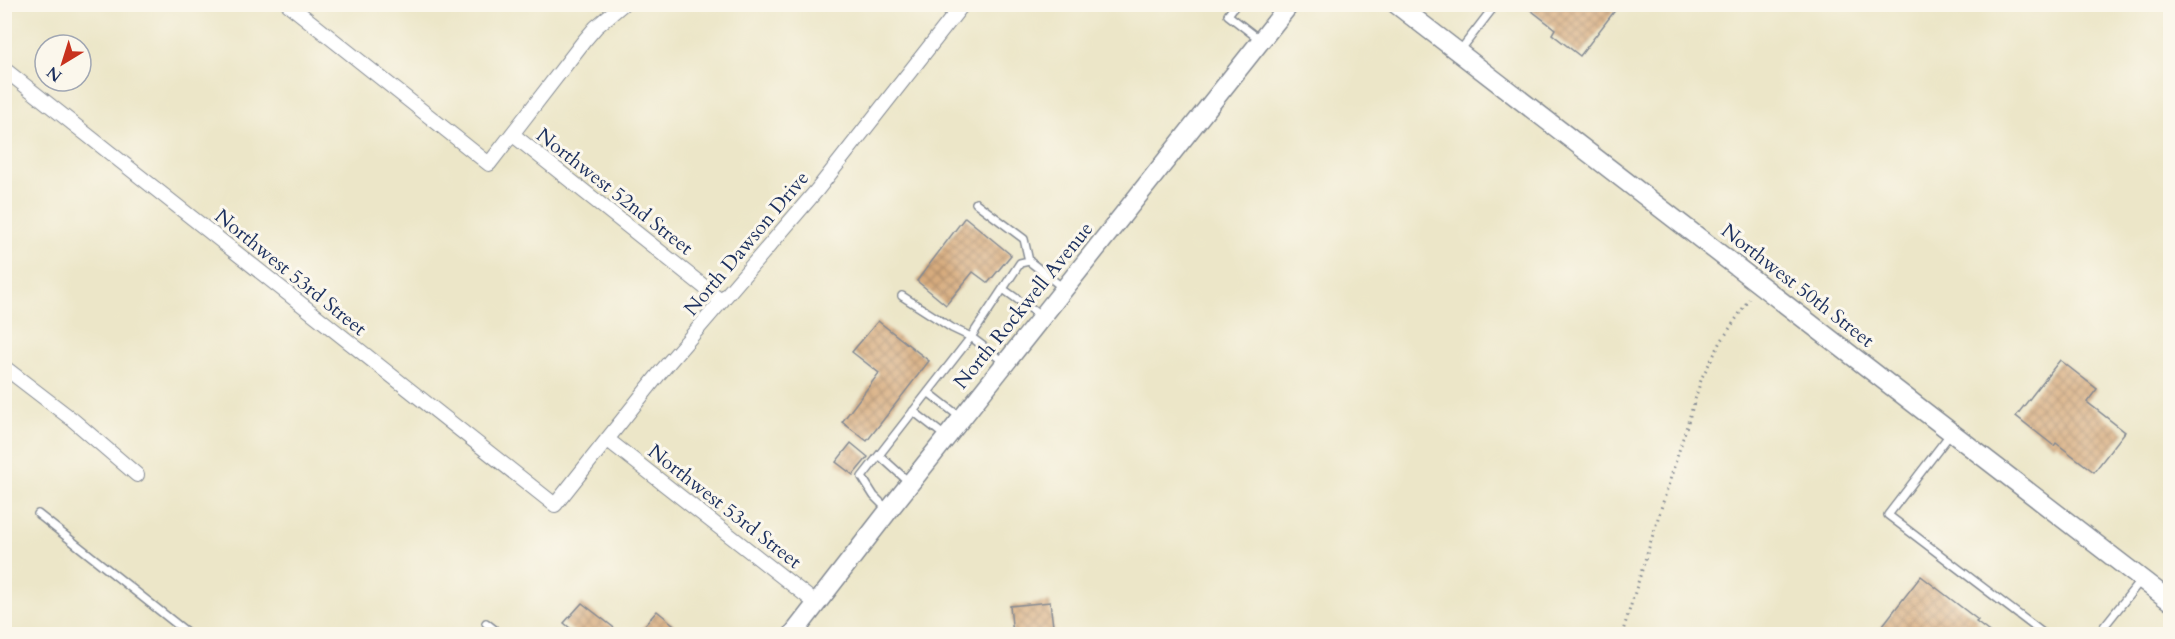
<svg xmlns="http://www.w3.org/2000/svg" width="2175" height="639" font-family="Cardo,serif">
<style>
.building{fill:url(#building-cross-hatch)}
.lines{fill:none;stroke-linecap:round;stroke-linejoin:round}
.lane-casing{stroke:#848a93;stroke-width:10}
.street-casing{stroke:#848a93;stroke-width:16}
.secondary-casing{stroke:#848a93;stroke-width:21}
.path{stroke:#848a93;stroke-width:3;stroke-dasharray:1.5 4.5;stroke-linecap:butt}
.lane{stroke:#fff;stroke-width:7}
.street{stroke:#fff;stroke-width:14}
.secondary{stroke:#fff;stroke-width:18}
.labels{text-anchor:middle;stroke-width:6;stroke-linejoin:round;paint-order:stroke}
.street-label{font-size:20px;fill:#1b2f5e;stroke:#fbf7ec}
</style>
<defs>
<pattern id="building-cross-hatch" width="8" height="8" patternUnits="userSpaceOnUse" patternTransform="scale(1.5)"><rect width="8" height="8" fill="#d7ac7e"/><path d="M0 0l8 8M0 8l8-8" fill="none" stroke="#ae8c6a"/></pattern>
</defs>
<rect width="100%" height="100%" fill="#fbf7ec"/>
<filter id="ink" filterUnits="userSpaceOnUse"><feTurbulence type="fractalNoise" baseFrequency=".0167" numOctaves="2"/><feDisplacementMap in="SourceGraphic" scale="12" xChannelSelector="R" yChannelSelector="G"/><feConvolveMatrix kernelMatrix="1 2 1 2 8 2 1 2 1" color-interpolation-filters="sRGB"/></filter>
<filter id="wash" filterUnits="userSpaceOnUse"><feTurbulence type="fractalNoise" baseFrequency=".008" numOctaves="4" result="noise"/><feDisplacementMap in="SourceGraphic" scale="24" xChannelSelector="R" yChannelSelector="G"/><feGaussianBlur stdDeviation="1.35" result="paint"/><feColorMatrix in="noise" values="0 0 0 0 0 0 0 0 0 0 0 0 0 0 0 0 0 1.4 0 .05"/><feComposite in="paint" operator="in"/></filter>
<g filter="url(#wash)">
<rect width="100%" height="100%" fill="#ece6c8"/>
<g id="blocks">
<!-- building -->
<path class="building" d="M1523 4H1620L1580 56 1552 34 1555 29Z
M965 217 1011 255 988 283 973 272 946 305 917 281Z
M878 321 929 361 867 441 842 422 879 373 852 352Z
M2060 360 2097 389 2087 402 2125 432 2094 472 2056 443 2054 446 2016 416Z
M851 443 868 457 853 475 836 462Z
M1921 576 1978 620 1976 622 1992 634H1876Z
M1050 602 1054 634H1013L1010 606Z
M582 603 622 634H577L564 623Z
M657 611 685 634H637Z"/>
</g>
</g>
<g filter="url(#ink)">
<use href="#blocks" fill-opacity="0" stroke="#848a93" stroke-width="1.5"/>
<g class="lines">
<!-- lane casing -->
<g class="lane-casing">
<path id="lane" d="M1236 4 1228 15 1259 39
M1459 52 1496 4
M976 203 1024 239 1029 261
M1003 289 1041 316
M902 296 952 328 971 337 1004 362
M928 392 960 417
M913 411 945 436
M1951 433 1888 515 2044 634
M879 455 910 483
M888 510 874 496 862 477 971 337 1020 263 1029 261 1063 288
M38 514 189 634
M486 623 500 634
M2098 634 2141 580"/>
</g>
<!-- street casing -->
<g class="street-casing">
<path id="street" d="M288 4 489 164 584 41 596 27 623 4
M4 69 555 505 659 374 817 190 963 4
M512 134 722 301
M4 367 73 420 137 475
M608 440 817 604"/>
</g>
<!-- secondary casing -->
<g class="secondary-casing">
<path id="secondary" d="M1396 4 2170 601
M793 634 889 510 1290 4"/>
</g>
<!-- path -->
<path class="path" d="M1622 634 1702 377 1722 340 1749 299"/>
<!-- lane -->
<use href="#lane" class="lane"/>
<!-- street -->
<use href="#street" class="street"/>
<!-- secondary -->
<use href="#secondary" class="secondary"/>
</g>
</g>
<g class="labels">
<!-- street labels -->
<g class="street-label">
<text transform="translate(615 191) rotate(38)" y="7">Northwest 52nd Street</text>
<text transform="translate(746 243) rotate(-50)" y="7">North Dawson Drive</text>
<text transform="translate(291 272) rotate(39)" y="7">Northwest 53rd Street</text>
<text transform="translate(1798 285) rotate(38)" y="7">Northwest 50th Street</text>
<text transform="translate(1023 305) rotate(-51)" y="7">North Rockwell Avenue</text>
<text transform="translate(725 506) rotate(38)" y="7">Northwest 53rd Street</text>
</g>
</g>
<!-- margin -->
<rect width="2175" height="639" fill="none" stroke="#fbf7ec" stroke-width="24"/>
<!-- north arrow -->
<g transform="translate(63 63) rotate(218)"><circle r="28" fill="#fbf7ec" stroke="#a1a7b3" stroke-width="1.5"/>
<path d="M0-4.5L10 22L0 15L-10 22Z" fill="#c8321e"/>
<text y="-9" font-size="16" font-weight="bold" text-anchor="middle" fill="#1b2f5e">N</text>
</g>
</svg>
